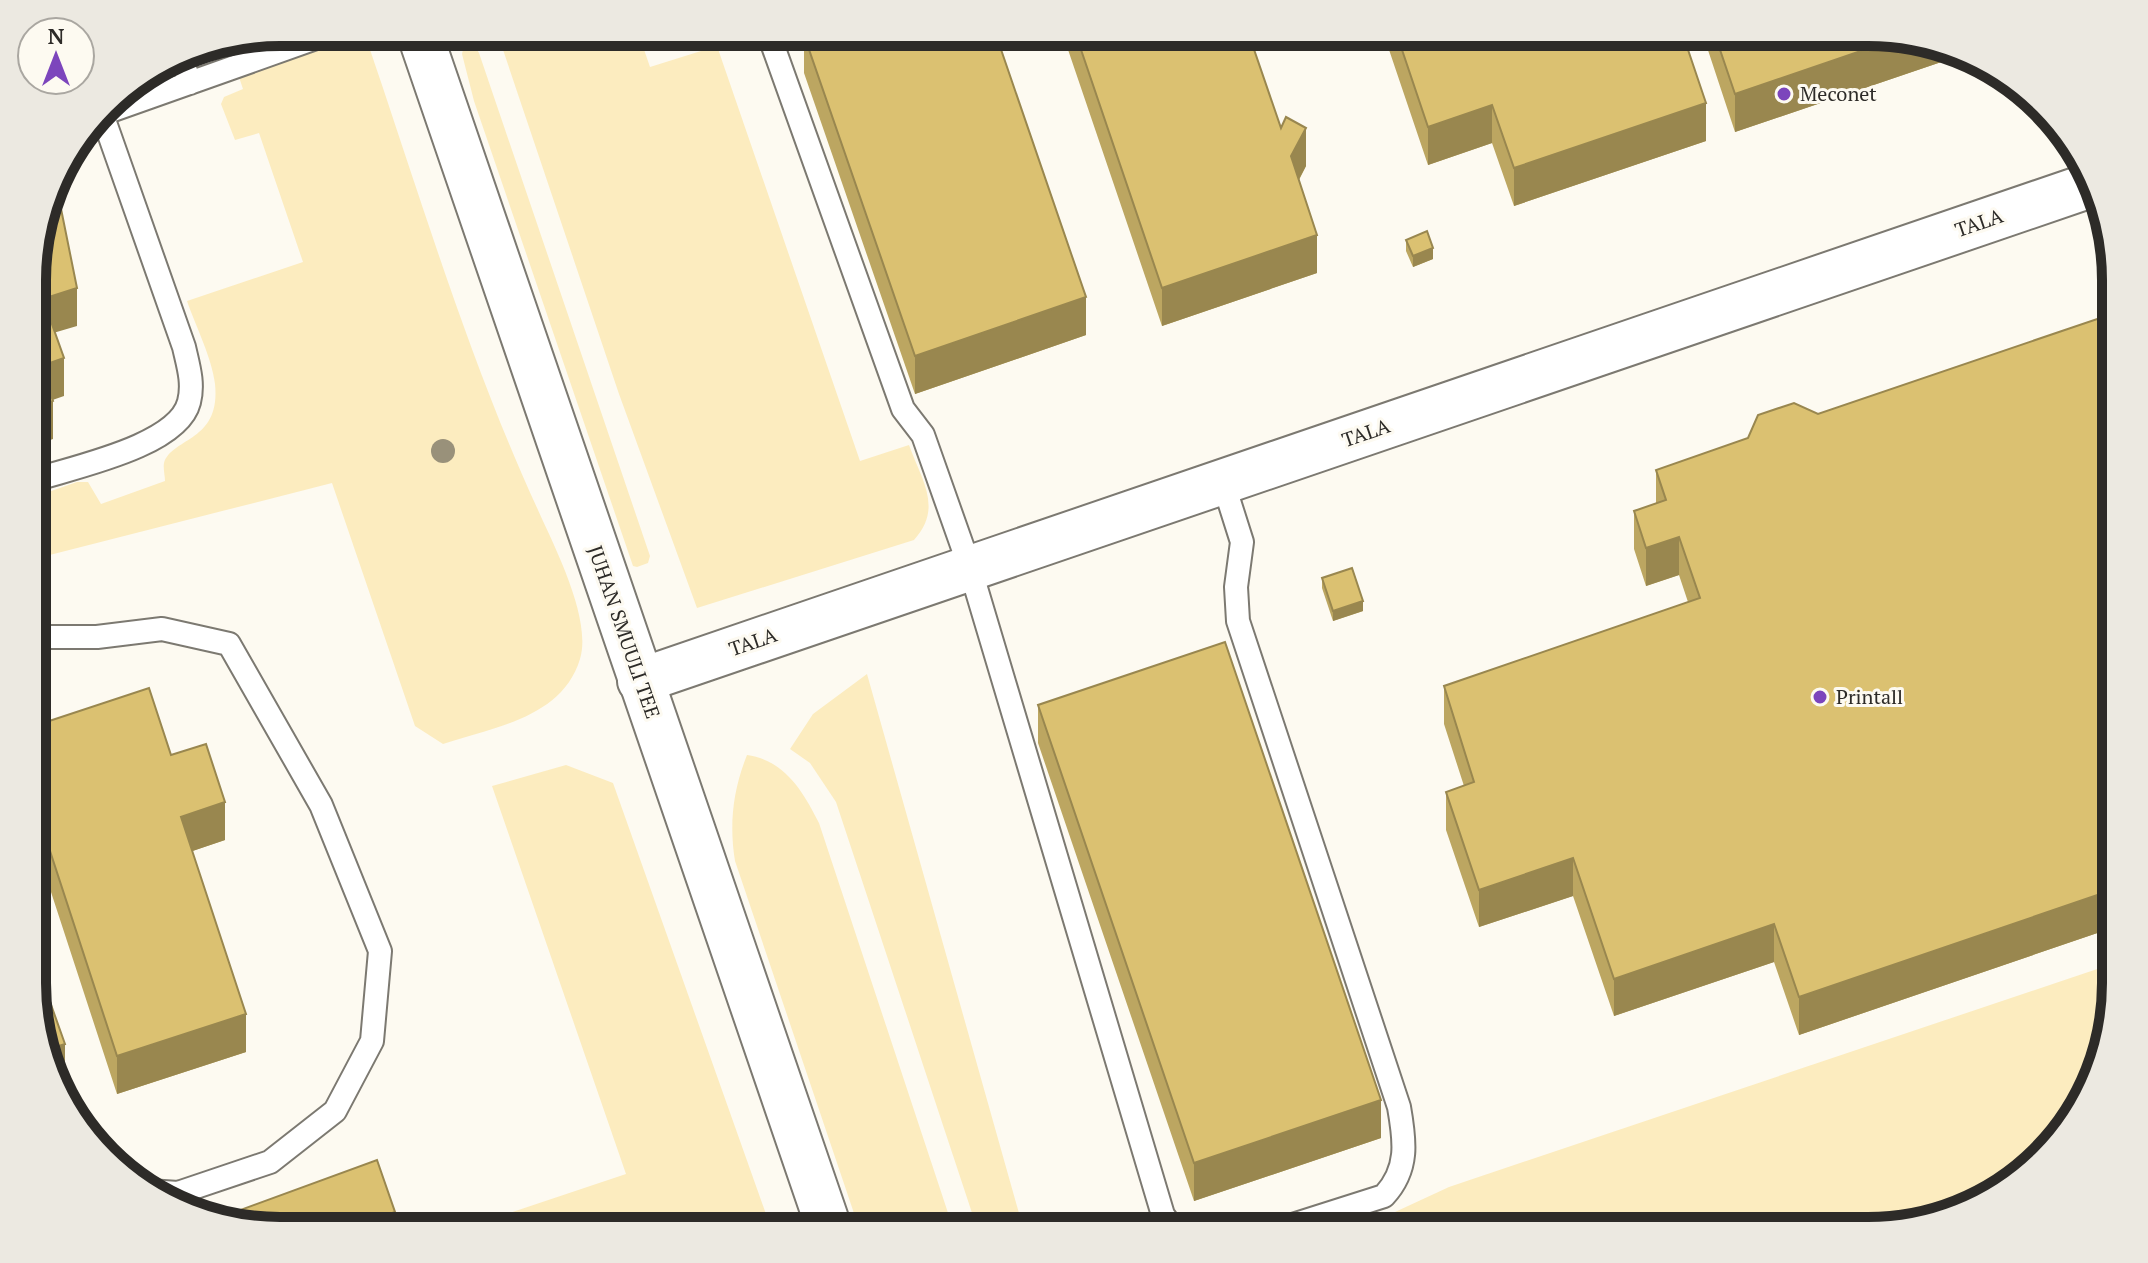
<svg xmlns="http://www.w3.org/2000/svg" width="2148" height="1263" font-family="'PT Serif',serif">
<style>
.green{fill:#fcecbf}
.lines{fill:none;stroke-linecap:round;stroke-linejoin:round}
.service-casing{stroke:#7c7971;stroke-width:26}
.minor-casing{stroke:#7c7971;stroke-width:48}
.secondary-casing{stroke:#7c7971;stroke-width:48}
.service{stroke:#fff;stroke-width:22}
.minor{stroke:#fff;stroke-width:44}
.secondary{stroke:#fff;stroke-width:44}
.tree{fill:#99917a}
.wall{fill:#bca661}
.shaded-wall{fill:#99874f}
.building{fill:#dbc171;stroke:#99874f;stroke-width:2}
.poi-dot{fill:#7c45bc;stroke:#fdfaf1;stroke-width:3}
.labels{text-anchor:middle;stroke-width:6;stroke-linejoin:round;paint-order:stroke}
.poi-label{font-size:20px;fill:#2d2b28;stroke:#fdfaf1;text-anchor:start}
.street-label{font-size:20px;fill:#2d2b28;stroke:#fdfaf1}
.rim{fill:none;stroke:#2d2b28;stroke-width:10}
</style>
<rect width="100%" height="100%" fill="#fdfaf1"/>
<!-- green -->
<path class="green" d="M280 32H364C419 192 467 356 538 510 555 548 592 619 580 659 562 718 494 727 443 744L415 726 332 483 34 559V497L77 482H88L101 504 165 481C165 476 163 468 164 463 172 437 221 442 215 384 212 358 196 327 187 301L303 262 259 133 235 140 221 104 224 97 243 89 230 50 215 51 206 47Z
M467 32 479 53 650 556 648 563 637 567 633 566 474 101 462 54Z
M497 32H638L650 67 717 46 860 461 909 445C922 481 943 508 914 540L697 608 619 394Z
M867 674 1024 1231H978L836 802 810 763 790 749 813 714Z
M747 755C785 760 804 793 819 823L954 1231H860L735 861C729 824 733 790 747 755Z
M566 765 613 783 772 1231H456L626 1174 492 786Z
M2115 963V999L2083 1107 1992 1198 1884 1230 1354 1231 1449 1187Z"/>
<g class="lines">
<!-- service casing -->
<g class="service-casing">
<path id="service" d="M768 32 903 409 923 435 970 568 1163 1215 1175 1231
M180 54 190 83
M34 480C74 467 178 446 189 402 194 383 188 365 184 347L102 114 333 32
M1223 482 1242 542 1236 587 1238 621 1399 1107C1405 1141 1409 1169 1384 1196L1274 1231
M34 637H97L162 629 229 644 321 805 380 951 372 1041 335 1111 270 1162 178 1193 149 1191"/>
</g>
<!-- minor casing -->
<g class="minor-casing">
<path id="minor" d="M640 681 2091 185"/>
</g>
<!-- secondary casing -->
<g class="secondary-casing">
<path id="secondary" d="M419 32 830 1231"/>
</g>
<!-- service -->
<use href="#service" class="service"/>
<!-- minor -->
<use href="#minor" class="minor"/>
<!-- secondary -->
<use href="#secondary" class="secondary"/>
</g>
<!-- trees -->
<circle class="tree" cx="443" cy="451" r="12"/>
<!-- wall -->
<path class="wall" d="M1062 32H1248L1281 128 1306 166 1299 180 1317 273 1162 326Z
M1383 32H1682L1706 141 1514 206 1492 143 1428 165Z
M1702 32H1868L1956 56V57L1735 132Z
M804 35 1086 335 915 394 804 73Z
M1406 240 1433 259 1413 267 1406 251Z
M2115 344V927L1799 1035 1774 962 1614 1016 1573 896 1479 927 1446 830V792L1464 786 1444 724V686L1688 602 1679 575 1646 586 1634 549V511L1656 504V470L1818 414Z
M1322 578 1363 611 1333 621 1322 588Z
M1038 705 1381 1138 1194 1201 1038 743Z
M34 726 171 755 225 840 192 851 246 1052 117 1094 34 840Z"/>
<!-- shaded-wall -->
<path class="shaded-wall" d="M1896 39 1956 56V57L1735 132V94Z
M1706 103V141L1514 206V168Z
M1492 105V143L1428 165V127Z
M1306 128V166L1291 194V156Z
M1317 235V273L1162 326V288Z
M1433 248V259L1413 267V256Z
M77 288V326L43 336V299Z
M1086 297V335L915 394V356Z
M64 358V396L41 404V366Z
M53 401V439L34 446V408Z
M1679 537V575L1646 586V548Z
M1363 601V611L1333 621V611Z
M225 802V840L181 855V817Z
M1573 858V896L1479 927V890Z
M2115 889V927L1799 1035V997Z
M1774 924V962L1614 1016V979Z
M246 1014V1052L117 1094V1056Z
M65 1044V1082L60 1083 47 1050Z
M1381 1100V1138L1194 1201V1163Z
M395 1212V1231H343Z"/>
<!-- building -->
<path class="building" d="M812 32H995L1086 297 915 356 804 35Z
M1075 32H1248L1281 128 1286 117 1306 128 1291 156 1317 235 1162 288Z
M1396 32H1682L1706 103 1514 168 1492 105 1428 127Z
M1714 32H1868L1896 39 1735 94Z
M55 179 77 288 43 299 64 358 41 366 53 401 34 408V248Z
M1427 231 1433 248 1413 256 1406 240Z
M2106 316 2115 344V889L1799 997 1774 924 1614 979 1573 858 1479 890 1446 792 1474 782 1444 686 1700 598 1679 537 1646 548 1634 511 1666 500 1656 470 1748 438 1758 415 1794 403 1818 414Z
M1352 568 1363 601 1333 611 1322 578Z
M1225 642 1381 1100 1194 1163 1038 705Z
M149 688 171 755 206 744 225 802 181 817 246 1014 117 1056 34 802V726Z
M34 957 65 1044 47 1050 34 1015Z
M377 1160 395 1212 343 1231H280L224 1216Z"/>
<!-- markers -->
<g class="poi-dot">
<circle cx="1784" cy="94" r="8"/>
<circle cx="1820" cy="697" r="8"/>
</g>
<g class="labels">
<!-- poi labels -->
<g class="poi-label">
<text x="1800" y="101">Meconet</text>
<text x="1836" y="704">Printall</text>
</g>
<!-- street labels -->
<g class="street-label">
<text transform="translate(1979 223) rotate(-19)" y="7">TALA</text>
<text transform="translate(1366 433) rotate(-19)" y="7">TALA</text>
<text transform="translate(624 632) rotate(71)" y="7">JUHAN SMUULI TEE</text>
<text transform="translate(753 642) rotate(-19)" y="7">TALA</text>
</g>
</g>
<!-- crop -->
<path d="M0 0H2148V1263H0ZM280 46H1868A234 234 0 0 1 2102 280V983A234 234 0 0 1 1868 1217H280A234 234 0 0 1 46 983V280A234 234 0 0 1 280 46Z" fill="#ece9e1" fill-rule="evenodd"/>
<path class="rim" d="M280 46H1868A234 234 0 0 1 2102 280V983A234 234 0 0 1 1868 1217H280A234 234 0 0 1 46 983V280A234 234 0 0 1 280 46Z"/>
<!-- north arrow -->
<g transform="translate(56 56)"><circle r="38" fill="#fdfaf1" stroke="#aaa7a1" stroke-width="2"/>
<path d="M0-6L14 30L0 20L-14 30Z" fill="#7c45bc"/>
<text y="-12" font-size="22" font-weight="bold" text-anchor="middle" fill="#2d2b28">N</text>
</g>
</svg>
